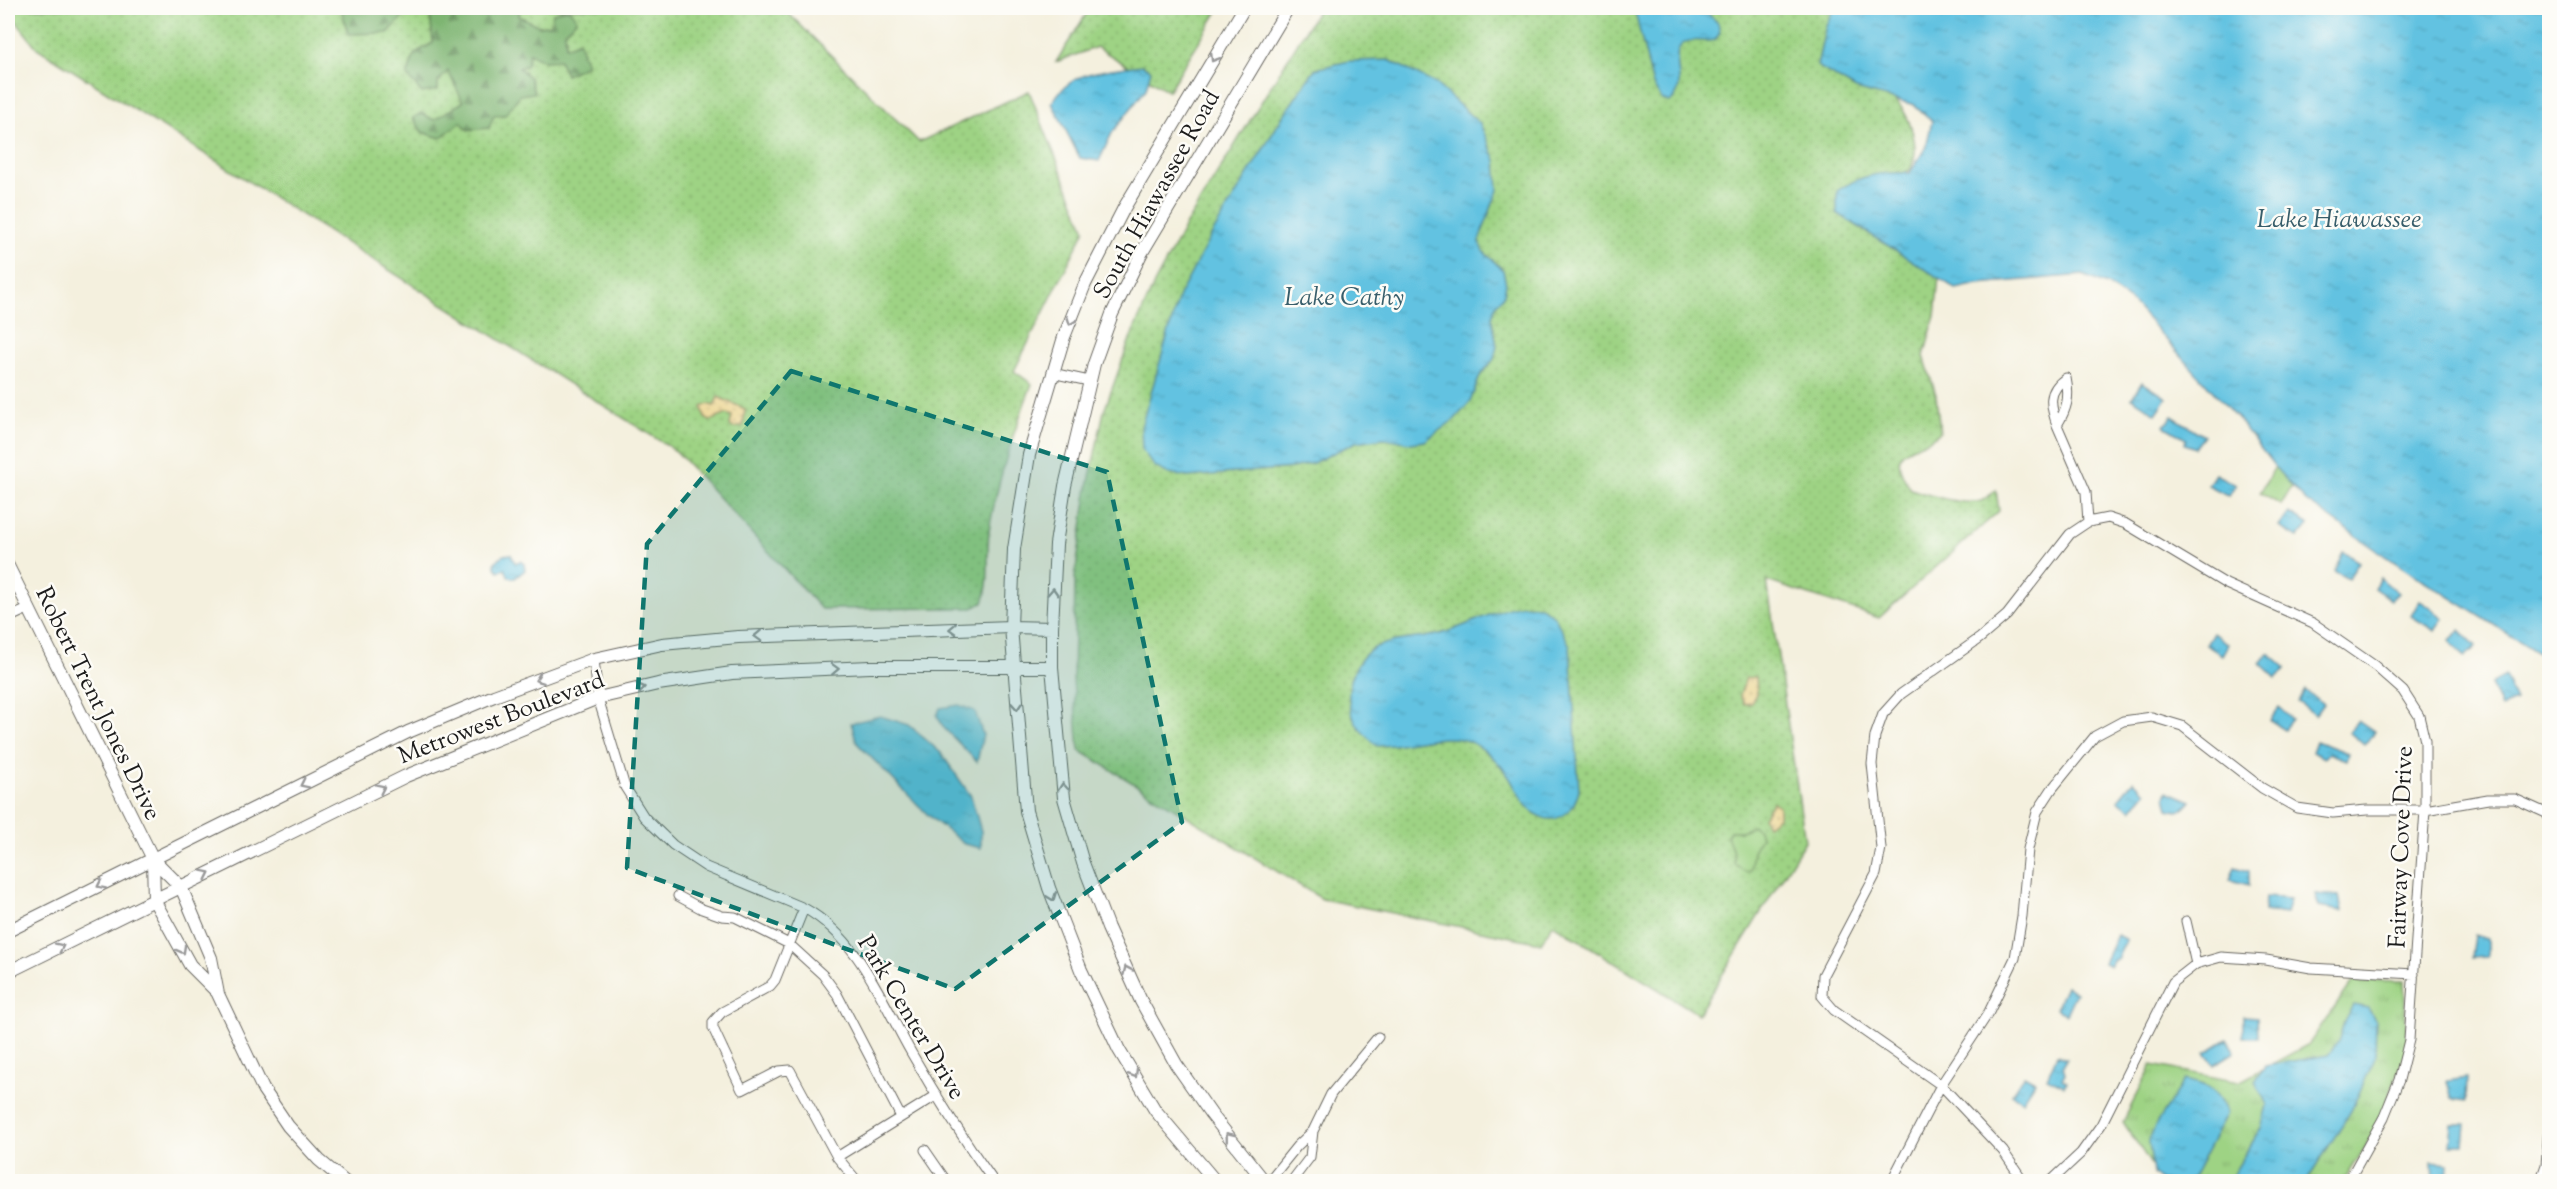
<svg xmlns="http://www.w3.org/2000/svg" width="2557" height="1189" font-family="'Sorts Mill Goudy',serif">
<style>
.grass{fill:url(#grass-dots);stroke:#5d7850;stroke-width:1.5}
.forest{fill:url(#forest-firs);stroke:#4d6847;stroke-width:1.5}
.sand{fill:url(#sand-dots);stroke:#857b5d;stroke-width:1.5}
.park{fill:url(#park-tufts);stroke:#5d7850;stroke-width:1.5}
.pitch{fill:#9ed384;stroke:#5d7850;stroke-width:1.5}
.water{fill:url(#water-ripples);stroke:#3f6f7e;stroke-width:1.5}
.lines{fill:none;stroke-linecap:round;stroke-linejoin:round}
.minor-casing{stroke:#686660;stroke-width:11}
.tertiary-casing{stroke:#686660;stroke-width:14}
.minor{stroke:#fff;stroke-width:9}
.tertiary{stroke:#fff;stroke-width:12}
.oneway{stroke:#999}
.marked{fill:#0f766e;fill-opacity:0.2;stroke:#0f766e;stroke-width:4.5;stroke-dasharray:12 8;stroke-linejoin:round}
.labels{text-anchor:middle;stroke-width:5;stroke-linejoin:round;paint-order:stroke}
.street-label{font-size:24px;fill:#1c1c1c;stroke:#fdfcf7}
.water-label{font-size:26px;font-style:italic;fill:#385e6b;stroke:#fdfcf7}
</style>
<defs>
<pattern id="grass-dots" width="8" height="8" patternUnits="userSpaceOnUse" patternTransform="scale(1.5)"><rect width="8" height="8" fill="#9ed384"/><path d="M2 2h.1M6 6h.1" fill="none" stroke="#88b571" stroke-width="1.8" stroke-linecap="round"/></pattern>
<pattern id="forest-firs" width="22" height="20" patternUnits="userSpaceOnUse" patternTransform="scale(1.5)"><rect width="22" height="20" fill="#7eb572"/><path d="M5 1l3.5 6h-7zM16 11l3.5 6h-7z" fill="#66925d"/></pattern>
<pattern id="sand-dots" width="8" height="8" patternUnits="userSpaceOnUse" patternTransform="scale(1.5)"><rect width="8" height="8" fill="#eeda9e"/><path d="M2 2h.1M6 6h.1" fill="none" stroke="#ccba88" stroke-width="1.8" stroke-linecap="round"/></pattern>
<pattern id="park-tufts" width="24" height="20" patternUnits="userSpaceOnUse" patternTransform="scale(1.5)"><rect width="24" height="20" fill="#9ed384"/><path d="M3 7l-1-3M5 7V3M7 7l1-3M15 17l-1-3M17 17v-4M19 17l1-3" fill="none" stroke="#88b571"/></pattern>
<pattern id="water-ripples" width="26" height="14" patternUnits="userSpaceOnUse" patternTransform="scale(1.5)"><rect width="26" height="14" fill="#62c2e1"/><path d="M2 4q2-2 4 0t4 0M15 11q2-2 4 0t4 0" fill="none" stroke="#54a6c0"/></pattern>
</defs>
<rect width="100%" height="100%" fill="#fdfcf7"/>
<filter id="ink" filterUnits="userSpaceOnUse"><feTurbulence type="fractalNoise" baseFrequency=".0167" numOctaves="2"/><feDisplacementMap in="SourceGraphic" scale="12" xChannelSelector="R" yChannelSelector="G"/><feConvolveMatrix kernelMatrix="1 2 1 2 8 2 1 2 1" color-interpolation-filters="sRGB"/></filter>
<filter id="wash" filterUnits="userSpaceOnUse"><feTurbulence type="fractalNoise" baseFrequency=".008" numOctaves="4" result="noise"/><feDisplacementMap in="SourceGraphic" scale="24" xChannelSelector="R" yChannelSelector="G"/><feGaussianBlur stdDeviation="1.35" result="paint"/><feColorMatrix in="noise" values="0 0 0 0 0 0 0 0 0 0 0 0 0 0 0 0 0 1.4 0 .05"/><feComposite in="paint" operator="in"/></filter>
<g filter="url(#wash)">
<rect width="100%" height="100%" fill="#f4f0de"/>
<!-- grass -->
<path class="grass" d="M8 8H783L919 142 1029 91 1085 230 1014 371 1032 384C1014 430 999 476 990 525 985 551 992 578 983 603L972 608 821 609 676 451 37 48 8 11Z
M1090 8H1220L1168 91 1097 47 1056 62Z
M1319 8H1847L1893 97C1910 115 1922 147 1910 170L1896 176 1941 257 1935 316 1924 356 1936 395 1940 432C1920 453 1879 443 1911 489 1928 495 1964 506 1981 501 1986 499 1991 494 1996 490L1999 511 1879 618 1767 581 1805 841 1698 1014 1553 924 1541 943 1322 899 1079 750 1073 681 1075 576 1088 486 1104 411 1130 339 1154 284 1185 226Z"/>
<!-- forest -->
<path class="forest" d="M341 8H398L404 16 388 33 348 34Z
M427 8H520L519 16 539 26 551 24 553 13 568 8 577 19 565 32 566 47 579 41 587 65 566 75 559 60 544 61 529 53 527 65 519 68 530 78 534 93 520 95 505 115H494L489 128 468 130 461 122 440 138 422 132 413 118 421 113 434 120 463 102 448 71 438 82V90L422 93 407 76 415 53 433 43 430 14Z"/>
<!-- sand -->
<path class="sand" d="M718 397 745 409 743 426 733 428 730 425 732 416 727 414 710 421 705 418 702 407 708 404 714 406Z
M1756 677 1757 692 1751 703 1744 704 1740 695 1746 678Z
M1773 802 1779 806V816L1767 825 1763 817Z"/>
<!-- park -->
<path class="park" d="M2354 980 2404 981 2407 1047 2377 1129 2344 1181H2162L2123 1122 2152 1065 2239 1082 2309 1044Z"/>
<!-- pitch -->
<path class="pitch" d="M2276 465 2297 478 2281 505 2260 493Z
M1753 826 1759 830 1761 837 1753 851 1751 870 1745 872 1734 863V855L1727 836 1730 831H1741Z"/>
<!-- water -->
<path class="water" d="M1634 8H1702L1718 23 1720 33 1715 40C1706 43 1695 38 1686 42 1664 52 1693 87 1669 102L1662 100 1653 85Z
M1834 8H2549V660L2385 556 2306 501 2279 472 2237 418 2134 304 2107 285 2083 275 1978 284 1956 289 1837 213V191C1861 174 1882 172 1910 173L1926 147 1932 121 1915 105 1856 89 1817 66 1826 25Z
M1389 60 1436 84 1480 124 1496 160 1498 190 1479 241 1483 251 1503 270 1506 284 1504 295 1496 305 1492 317 1497 346 1494 359 1480 376 1470 402 1455 419 1425 441 1411 443 1384 438 1356 442 1313 463 1292 468 1188 477 1169 474 1155 467 1142 450 1141 427 1179 296 1212 234 1283 116 1315 69 1349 61Z
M1142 65 1151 70 1146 89 1112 133 1099 161 1080 158 1052 103C1071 69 1107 70 1142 65Z
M2142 382 2167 398 2156 414 2132 398Z
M2172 416 2204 436 2195 448 2185 444 2186 439 2164 426Z
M2215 474 2236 485 2229 496 2208 485Z
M2289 513 2309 525 2298 538 2279 527Z
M2343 552 2359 562 2348 579 2334 571Z
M511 554 515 563 520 561 524 564 525 570 515 578 509 577 505 569 499 571 495 567V562L504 555Z
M2380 578 2398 593 2391 600 2374 588Z
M2420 600 2443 618 2435 631 2411 616Z
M1522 605 1540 606 1554 616 1570 646 1579 790C1575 810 1557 828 1536 814 1523 806 1517 790 1509 777 1500 763 1485 748 1468 741 1444 732 1404 746 1377 746 1367 737 1357 728 1352 714 1343 689 1355 654 1381 645 1400 638 1420 639 1440 634 1468 626 1493 610 1522 605Z
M2460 630 2476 646 2465 657 2449 641Z
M2213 633 2228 644 2222 655 2206 645Z
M2269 653 2286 668 2276 678 2260 663Z
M2505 676 2516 701 2501 707 2491 684Z
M2305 690 2323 704 2315 715 2298 702Z
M959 705 975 711 983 735 977 762 944 728 937 716 940 708Z
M2279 708 2292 719 2284 729 2270 720Z
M880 716 909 725 941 753 971 796 981 831V848L964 844 929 816 857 743 851 723Z
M2358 720 2375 732 2364 745 2349 732Z
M2316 741 2348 753 2346 760 2328 753 2324 758 2312 752Z
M2133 781 2146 792 2131 810 2118 800Z
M2167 791 2191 801C2184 810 2180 813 2168 809L2165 796Z
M2235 867 2249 871V885L2230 880Z
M2315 894 2339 896 2342 911 2319 907Z
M2265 897 2290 899 2286 914 2264 911Z
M2117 935 2126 940 2117 959 2113 960 2110 966 2104 963Z
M2475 935 2488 939V957L2472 958Z
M2066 986 2076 992 2066 1014 2056 1009Z
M2353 1005 2368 1008 2376 1021 2375 1058 2351 1111 2307 1181H2229L2261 1128 2267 1105 2255 1081 2265 1066 2328 1055 2338 1042 2344 1022Z
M2243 1016 2257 1017 2258 1037H2243Z
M2227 1039 2235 1052 2214 1065 2205 1053Z
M2057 1055 2066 1059 2063 1066 2065 1073 2062 1079 2067 1082 2064 1086 2047 1078Z
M2024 1075 2035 1081 2022 1101 2012 1094Z
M2467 1078 2466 1101 2452 1099 2447 1081Z
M2184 1080C2210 1085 2216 1089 2227 1113L2193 1177 2186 1181H2161L2153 1174 2149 1141 2157 1122Z
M2452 1124H2466L2464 1145H2450Z
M2432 1162 2448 1164 2447 1181H2433Z"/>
</g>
<g filter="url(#ink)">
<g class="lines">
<!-- minor casing -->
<g class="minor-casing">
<path id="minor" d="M1052 373 1089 381
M2057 425C2050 405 2047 391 2066 378 2070 397 2067 409 2057 425L2086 492 2088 522
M8 618 30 608
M594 659 598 698 625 787 644 817 673 845 706 867 804 908C860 939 882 1002 912 1054 937 1098 964 1140 994 1182
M678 896 702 909 722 916 735 917 789 944 823 975 837 994 901 1117
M804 908 775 980 770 986 722 1012 713 1022V1028L742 1090 779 1071 790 1070 837 1157 937 1095
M2186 921 2196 964
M925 1150 947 1182
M837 1157 858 1182
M1268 1182 1297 1146 1313 1131
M1291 1182 1310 1157 1313 1131 1331 1094 1378 1037
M1891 1182 1941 1085 1989 1012 2015 958 2022 916 2028 849 2037 812 2052 789 2095 736 2123 721 2152 717 2182 726 2262 788 2297 808 2333 813 2367 810H2425L2488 799H2515L2546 813 2550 819
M2024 1182 2003 1151 1941 1085 1834 1010 1822 996 1823 975 1876 874 1881 848 1872 764 1875 736 1883 714 1901 694 1980 638 2007 615 2070 534 2088 522 2108 518 2126 524 2226 584 2313 623 2375 666 2403 691 2419 716 2425 741V810L2409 1040 2399 1080 2384 1117 2348 1182
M2050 1182 2081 1153 2101 1125 2173 982 2196 964 2221 957 2266 960 2311 968 2414 974
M2540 1182 2546 1165 2550 1113"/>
</g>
<!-- tertiary casing -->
<g class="tertiary-casing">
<path id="tertiary" d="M8 566 153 859 181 887 211 958 218 994 263 1089 288 1126 319 1160 345 1182
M153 859 154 900 190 965 218 993
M8 931 408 732 494 696 594 659 662 644 738 637 1011 627 1052 628
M8 972 406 776 598 698 658 684 732 673 870 667H1052
M1216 1182 1155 1110 1119 1050 1081 970 1049 888 1026 811 1011 627 1014 549 1029 455 1064 337 1085 284 1124 208 1244 8
M1265 1182 1211 1114 1176 1064 1141 1001 1108 928 1083 863 1064 798 1052 667V628L1056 544 1065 486 1094 364 1112 314 1141 254 1288 8"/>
</g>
<!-- minor -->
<use href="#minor" class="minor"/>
<!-- tertiary -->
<use href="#tertiary" class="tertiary"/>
</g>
<!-- one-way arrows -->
<defs><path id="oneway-chevron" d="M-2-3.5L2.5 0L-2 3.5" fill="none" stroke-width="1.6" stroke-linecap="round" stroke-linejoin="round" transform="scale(1.5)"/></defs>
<g class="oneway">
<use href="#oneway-chevron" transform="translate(1214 58) rotate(121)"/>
<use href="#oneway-chevron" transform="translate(1071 321) rotate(111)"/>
<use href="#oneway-chevron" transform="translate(1053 592) rotate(-87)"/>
<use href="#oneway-chevron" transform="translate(953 629) rotate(178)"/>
<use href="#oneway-chevron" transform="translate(758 636) rotate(178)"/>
<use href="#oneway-chevron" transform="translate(835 669) rotate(-2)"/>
<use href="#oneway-chevron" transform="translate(539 679) rotate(160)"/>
<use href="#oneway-chevron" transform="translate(641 688) rotate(-14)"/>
<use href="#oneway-chevron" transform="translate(1017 706) rotate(86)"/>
<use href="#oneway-chevron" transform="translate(304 784) rotate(154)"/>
<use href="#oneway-chevron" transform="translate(1063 787) rotate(-95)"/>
<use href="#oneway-chevron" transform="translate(381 788) rotate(-26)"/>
<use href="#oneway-chevron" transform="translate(206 874) rotate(-26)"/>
<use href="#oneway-chevron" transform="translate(101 885) rotate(154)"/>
<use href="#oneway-chevron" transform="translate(1052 897) rotate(69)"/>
<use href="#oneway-chevron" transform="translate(60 947) rotate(-26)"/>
<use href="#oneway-chevron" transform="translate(182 950) rotate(61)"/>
<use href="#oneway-chevron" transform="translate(1127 970) rotate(-114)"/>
<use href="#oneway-chevron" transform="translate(1134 1074) rotate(59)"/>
<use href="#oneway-chevron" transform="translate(1229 1136) rotate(-129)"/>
</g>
</g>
<!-- marked area -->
<path class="marked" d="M791 371 1107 472 1182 822 955 989 627 868 647 544Z"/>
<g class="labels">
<!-- street labels -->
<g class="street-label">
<text transform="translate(1156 194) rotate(-61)" y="8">South Hiawassee Road</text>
<text transform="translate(99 703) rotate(64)" y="8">Robert Trent Jones Drive</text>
<text transform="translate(501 717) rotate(-21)" y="8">Metrowest Boulevard</text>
<text transform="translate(2400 847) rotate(-88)" y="8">Fairway Cove Drive</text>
<text transform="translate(912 1017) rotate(59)" y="8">Park Center Drive</text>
</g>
<!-- water labels -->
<g class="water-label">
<text x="2339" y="227">Lake Hiawassee</text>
<text x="1344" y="305">Lake Cathy</text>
</g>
</g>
<!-- margin -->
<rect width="2557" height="1189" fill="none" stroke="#fdfcf7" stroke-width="30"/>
</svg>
